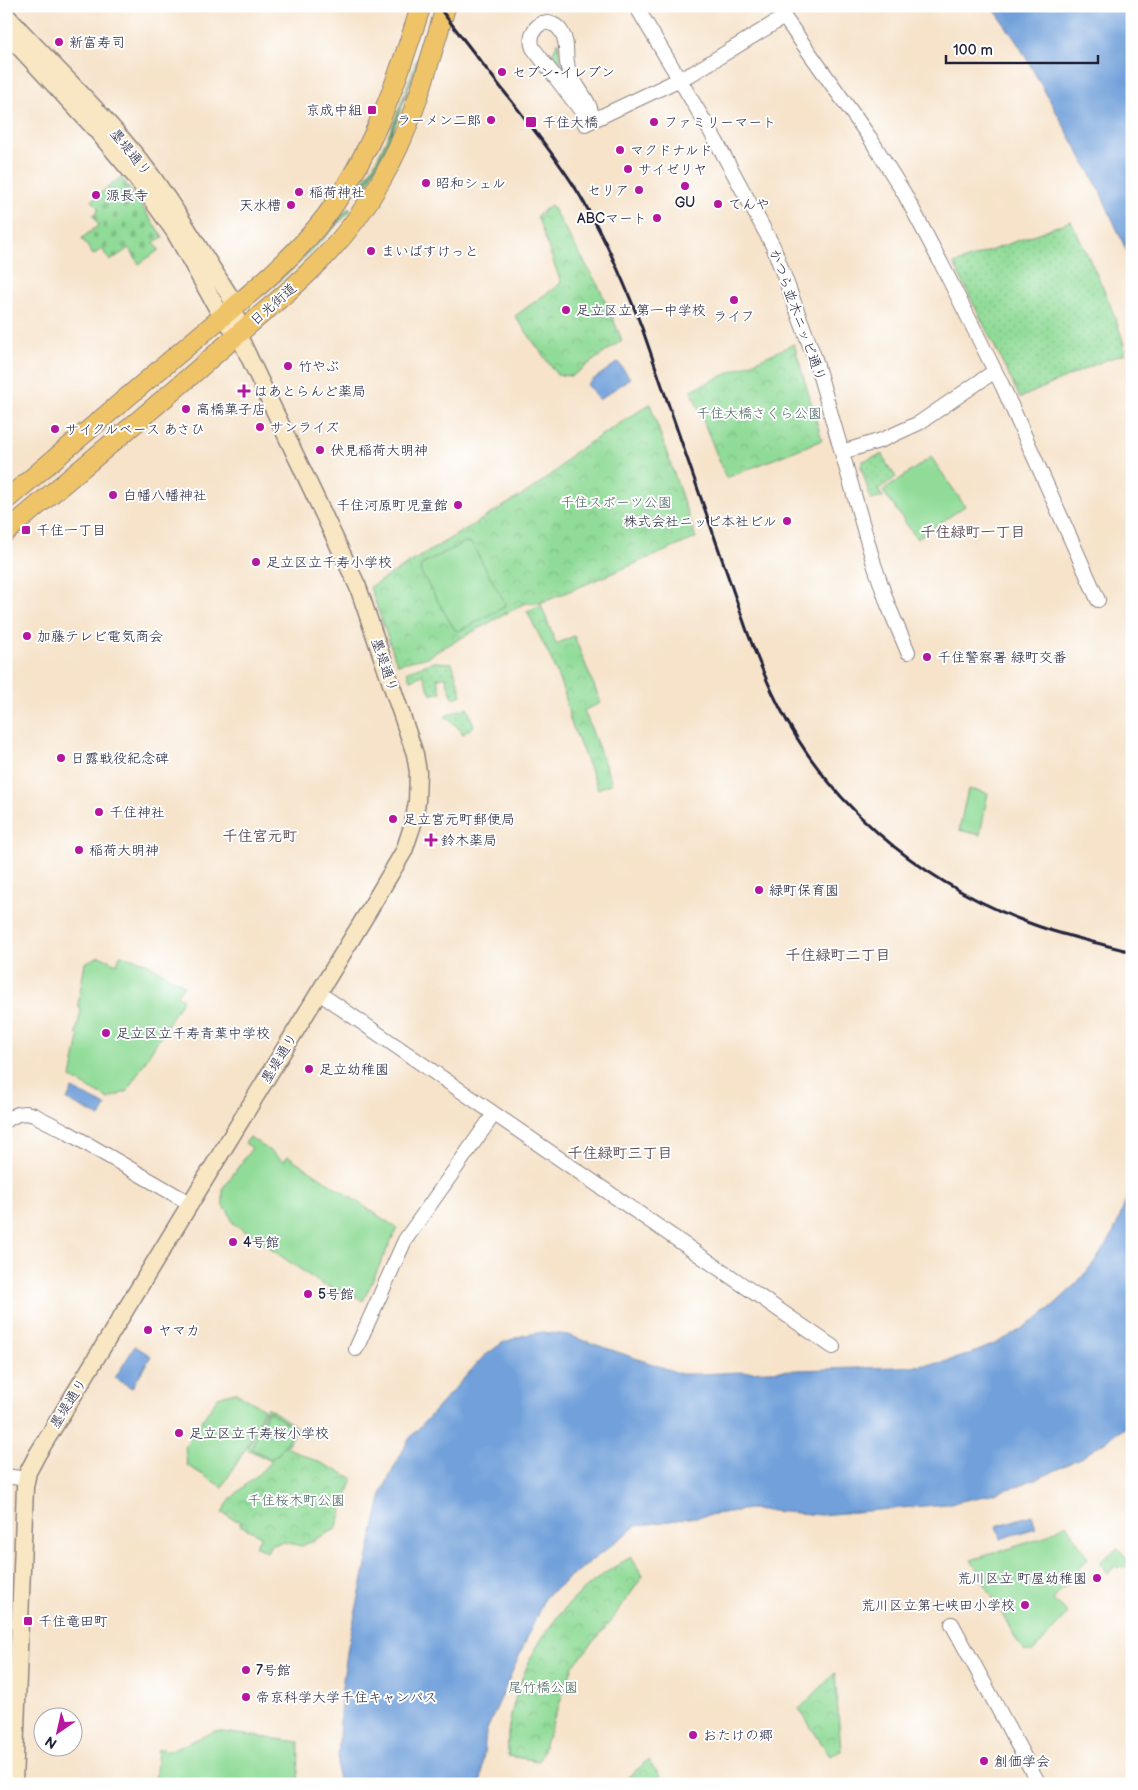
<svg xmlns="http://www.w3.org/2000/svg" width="1138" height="1790" font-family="'Balsamiq Sans','Klee One',sans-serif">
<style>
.grass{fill:url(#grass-dots);stroke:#597e69}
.forest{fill:url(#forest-firs);stroke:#4b6e5e}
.cemetery{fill:url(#cemetery-stones);stroke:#597e69}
.park{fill:url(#park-crowns);stroke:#597e69}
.pitch{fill:#90db97;stroke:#597e69}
.water{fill:#71a0da;stroke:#4a618a}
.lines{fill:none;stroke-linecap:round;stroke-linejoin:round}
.tertiary-casing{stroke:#8c8282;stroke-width:16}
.secondary-casing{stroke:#8c8282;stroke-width:19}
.trunk-casing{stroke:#8c8282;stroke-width:21}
.tertiary{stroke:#fff;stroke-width:14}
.secondary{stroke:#f9e7c3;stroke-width:16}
.trunk{stroke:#efc469;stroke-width:19}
.rail{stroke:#22223b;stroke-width:3}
.poi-dot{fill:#b5179e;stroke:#fff;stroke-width:2}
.labels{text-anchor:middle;stroke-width:4;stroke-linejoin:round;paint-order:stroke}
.poi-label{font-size:14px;fill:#22223b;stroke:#fff;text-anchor:start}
.street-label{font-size:14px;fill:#22223b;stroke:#fff}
.park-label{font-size:14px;fill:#48635b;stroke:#fff}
.neighbourhood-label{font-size:15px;font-weight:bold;fill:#5f4f57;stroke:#fff}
</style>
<defs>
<pattern id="grass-dots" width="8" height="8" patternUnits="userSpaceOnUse" patternTransform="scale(1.25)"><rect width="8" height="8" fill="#90db97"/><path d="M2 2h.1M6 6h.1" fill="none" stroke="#7cbc83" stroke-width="1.8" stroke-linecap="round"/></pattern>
<pattern id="forest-firs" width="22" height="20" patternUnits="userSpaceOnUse" patternTransform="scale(1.25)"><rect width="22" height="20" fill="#74bb80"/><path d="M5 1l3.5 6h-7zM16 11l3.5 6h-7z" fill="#5f986a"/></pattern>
<pattern id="cemetery-stones" width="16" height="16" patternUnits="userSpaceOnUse" patternTransform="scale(1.25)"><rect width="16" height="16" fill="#90db97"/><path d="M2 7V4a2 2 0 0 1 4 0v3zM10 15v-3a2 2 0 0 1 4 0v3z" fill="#7cbc83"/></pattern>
<pattern id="park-crowns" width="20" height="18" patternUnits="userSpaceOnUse" patternTransform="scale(1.25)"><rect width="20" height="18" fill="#90db97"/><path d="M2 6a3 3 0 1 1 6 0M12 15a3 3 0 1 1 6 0" fill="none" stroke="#7cbc83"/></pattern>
</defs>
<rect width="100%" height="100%" fill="#fff"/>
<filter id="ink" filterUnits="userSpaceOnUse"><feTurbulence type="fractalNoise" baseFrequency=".02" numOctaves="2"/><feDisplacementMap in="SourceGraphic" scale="10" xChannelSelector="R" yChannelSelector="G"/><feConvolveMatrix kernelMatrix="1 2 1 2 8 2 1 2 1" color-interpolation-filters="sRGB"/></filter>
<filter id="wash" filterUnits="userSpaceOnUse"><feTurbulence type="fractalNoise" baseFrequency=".0096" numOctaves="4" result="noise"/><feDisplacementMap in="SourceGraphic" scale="20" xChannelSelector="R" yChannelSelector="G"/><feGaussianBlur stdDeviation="1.12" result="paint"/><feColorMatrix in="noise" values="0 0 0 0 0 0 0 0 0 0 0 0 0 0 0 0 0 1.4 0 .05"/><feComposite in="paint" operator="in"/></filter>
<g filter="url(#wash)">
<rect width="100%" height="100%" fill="#f6e3ca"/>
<!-- grass -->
<path class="grass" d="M558 42 562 67 559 71 550 59Z
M1071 221C1091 263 1115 307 1126 353L1103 361 1020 398 954 264Z
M883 454 886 463 896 477 878 490 883 497 871 500 861 466 863 461Z
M434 662 452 663 462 695 453 698 445 676 437 679 441 692 431 695 423 675 410 680 407 671Z
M467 707 474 726 463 734 455 724 454 725 445 716Z"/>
<!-- forest -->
<path class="forest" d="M417 59 419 60 390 140 365 189H361L360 187C387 148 401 103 417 59Z
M348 208 351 210 317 246 262 296Z"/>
<!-- cemetery -->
<path class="cemetery" d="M121 177 163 237 154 242 159 250 139 264 129 248 110 261 102 249 93 255 82 238 99 225 93 215 99 210 92 200Z"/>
<!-- park -->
<path class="park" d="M551 205 599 287 622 340 572 376 557 375 515 316 561 283 537 216Z
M794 344 822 440 726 478 691 390Z
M650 404 696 538 541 603H525L425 658 397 664 370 587 532 489 556 471 572 454Z
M541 605 556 644 574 636 601 703 584 710 612 783 598 789 570 720 565 695 551 659 527 611Z
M267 1407 298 1428 286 1447 353 1478 336 1529 302 1546 283 1542 272 1544 267 1552 255 1546 261 1536 240 1525V1522L222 1513C233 1490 256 1480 271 1461L247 1449Z
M1118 1548 1129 1562 1124 1569 1120 1566 1118 1568 1115 1566 1108 1574 1099 1562Z
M631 1557 643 1576 611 1621 573 1666 539 1761 508 1756C508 1746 507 1735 509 1726 522 1650 564 1594 631 1557Z
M835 1673 841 1751 830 1756 799 1709Z
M648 1760 666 1784H620Z"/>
<!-- pitch -->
<path class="pitch" d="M931 457 965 506 917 539 883 491Z
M465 542 471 543 505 603 504 607 459 631 455 630 420 571 421 565Z
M968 789 988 793 980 835 959 830Z
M120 955 143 961 184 985 177 995 183 999 127 1091 109 1099 71 1078 79 1037 76 1034 81 1010 78 1004 85 963 99 956 117 964Z
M250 1137 284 1161 288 1156 397 1228 363 1301 352 1294 323 1285 233 1223 228 1211 223 1207V1188L252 1148 245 1143Z
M235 1392 264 1409 246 1448 222 1487 187 1465 185 1446 218 1397Z
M268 1411 295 1428 278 1455 276 1454 272 1459 251 1449Z
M1066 1524 1088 1558 1053 1600 1068 1613 1033 1652 1023 1651 971 1560 1043 1538Z
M215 1731 299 1742 298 1784H155L158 1749 173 1750Z"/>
<!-- water -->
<path class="water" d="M992 6H1130L1132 8V263L1098 187 1020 47Z
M618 362 630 378 599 400 587 384Z
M72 1089 106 1106 100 1117 67 1100Z
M1132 1182V1423L1084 1456 1048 1474 1017 1486 985 1496 947 1504 821 1515 749 1509 636 1526 545 1597 486 1732 481 1784H337L341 1694 348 1646 382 1493 388 1479 409 1439 483 1357 502 1343 521 1336 542 1332 568 1335 682 1374H701C752 1371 804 1370 856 1368 885 1367 915 1368 943 1362 1014 1345 1072 1300 1110 1239 1120 1221 1125 1201 1132 1182Z
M135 1346 151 1356 132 1388 115 1378Z
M1032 1515 1036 1528 1000 1539 996 1526Z"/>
</g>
<g filter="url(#ink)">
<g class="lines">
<!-- tertiary casing -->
<g class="tertiary-casing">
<path id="tertiary" d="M636 6 716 141 773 246 815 359 874 564 888 605 908 652
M784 17 870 138 904 193 941 263 1002 385 1098 600
M542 23C550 22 558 25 562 33 569 44 564 59 569 71 576 88 593 103 592 120L585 116 533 48C529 38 533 28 542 23Z
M585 124 693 73 784 17 778 6
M842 452 882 440 919 423 995 371
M319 993 833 1347
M6 1120 18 1114 26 1113 34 1115 65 1131 191 1204
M356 1349 405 1240 494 1114
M6 1476 26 1479
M952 1624 1039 1784"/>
</g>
<!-- secondary casing -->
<g class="secondary-casing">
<path id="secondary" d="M6 15C51 64 101 111 142 163 174 204 200 250 228 293L235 306 236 317
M6 33 96 130 134 175 174 231 222 317 238 334 358 587 415 754 418 772 417 802 413 824 404 851 368 912 37 1455 28 1472 25 1487 14 1784"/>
</g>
<!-- trunk casing -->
<g class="trunk-casing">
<path id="trunk" d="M6 500C70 446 133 392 197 338 242 300 290 263 326 216 373 152 397 81 421 6
M6 532C83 467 161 403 236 336 261 314 287 294 310 271 338 245 363 213 382 179 413 126 428 65 446 6"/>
</g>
<!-- tertiary -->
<use href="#tertiary" class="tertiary"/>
<!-- secondary -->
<use href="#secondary" class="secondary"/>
<!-- trunk -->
<use href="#trunk" class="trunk"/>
<!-- rail -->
<path class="rail" d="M438 6C468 46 500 86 531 126 549 150 568 174 583 201 607 241 625 284 642 328L747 631C756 655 766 680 778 704 828 804 916 878 1019 919 1055 934 1094 942 1132 952"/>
</g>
</g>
<!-- markers -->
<g class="poi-dot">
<circle cx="59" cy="42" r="5"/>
<circle cx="502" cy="72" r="5"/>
<rect x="367" y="105" width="10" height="10" rx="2.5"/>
<circle cx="491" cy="120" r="5"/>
<rect x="525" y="116" width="12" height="12" rx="2.5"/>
<circle cx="654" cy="122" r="5"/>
<circle cx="620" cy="150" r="5"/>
<circle cx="628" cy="169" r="5"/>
<circle cx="426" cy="183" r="5"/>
<circle cx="685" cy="186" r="5"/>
<circle cx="639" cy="190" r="5"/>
<circle cx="299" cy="192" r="5"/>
<circle cx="96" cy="195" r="5"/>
<circle cx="718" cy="204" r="5"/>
<circle cx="291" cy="205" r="5"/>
<circle cx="657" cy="218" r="5"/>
<circle cx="371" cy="251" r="5"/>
<circle cx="734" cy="300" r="5"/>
<circle cx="566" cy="310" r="5"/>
<circle cx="288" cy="366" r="5"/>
<path d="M241.5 383.5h5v5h5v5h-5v5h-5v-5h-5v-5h5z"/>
<circle cx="186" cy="409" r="5"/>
<circle cx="260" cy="427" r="5"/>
<circle cx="55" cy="429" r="5"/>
<circle cx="320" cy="450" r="5"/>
<circle cx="113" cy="495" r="5"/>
<circle cx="458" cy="505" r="5"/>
<circle cx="787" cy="521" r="5"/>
<rect x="21" y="525" width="10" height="10" rx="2.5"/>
<circle cx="256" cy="562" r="5"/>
<circle cx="27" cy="636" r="5"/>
<circle cx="927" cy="657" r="5"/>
<circle cx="61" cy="758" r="5"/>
<circle cx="99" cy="812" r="5"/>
<circle cx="393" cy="819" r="5"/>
<path d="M428.5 832.5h5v5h5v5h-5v5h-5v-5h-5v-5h5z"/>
<circle cx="79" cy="850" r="5"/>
<circle cx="759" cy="890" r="5"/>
<circle cx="106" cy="1033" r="5"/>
<circle cx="309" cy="1069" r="5"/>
<circle cx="233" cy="1242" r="5"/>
<circle cx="308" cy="1294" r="5"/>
<circle cx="148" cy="1330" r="5"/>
<circle cx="179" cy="1433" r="5"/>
<circle cx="1097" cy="1578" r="5"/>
<circle cx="1025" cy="1605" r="5"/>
<rect x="23" y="1616" width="10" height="10" rx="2.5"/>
<circle cx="246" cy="1670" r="5"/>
<circle cx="246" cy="1697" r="5"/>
<circle cx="693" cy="1735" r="5"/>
<circle cx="984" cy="1761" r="5"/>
</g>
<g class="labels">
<!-- poi labels -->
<g class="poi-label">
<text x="69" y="47">新富寿司</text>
<text x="512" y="77">セブン-イレブン</text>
<text x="362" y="115" text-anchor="end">京成中組</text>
<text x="481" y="125" text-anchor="end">ラーメン二郎</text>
<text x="542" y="127">千住大橋</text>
<text x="664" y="127">ファミリーマート</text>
<text x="630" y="155">マクドナルド</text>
<text x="638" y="174">サイゼリヤ</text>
<text x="436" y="188">昭和シェル</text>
<text x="629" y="195" text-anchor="end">セリア</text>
<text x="309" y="197">稲荷神社</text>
<text x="106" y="200">源長寺</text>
<text x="685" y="207" text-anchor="middle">GU</text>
<text x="728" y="209">てんや</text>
<text x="281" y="210" text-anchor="end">天水槽</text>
<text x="647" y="223" text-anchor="end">ABCマート</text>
<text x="381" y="256">まいばすけっと</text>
<text x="576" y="315">足立区立 第一中学校</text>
<text x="734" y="321" text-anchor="middle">ライフ</text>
<text x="298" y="371">竹やぶ</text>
<text x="254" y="396">はあとらんど薬局</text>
<text x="196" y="414">高橋菓子店</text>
<text x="270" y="432">サンライズ</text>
<text x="65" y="434">サイクルベース あさひ</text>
<text x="330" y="455">伏見稲荷大明神</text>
<text x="123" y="500">白幡八幡神社</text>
<text x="448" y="510" text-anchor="end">千住河原町児童館</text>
<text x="777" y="526" text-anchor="end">株式会社ニッピ本社ビル</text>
<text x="36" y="535">千住一丁目</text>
<text x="266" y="567">足立区立千寿小学校</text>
<text x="37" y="641">加藤テレビ電気商会</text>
<text x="937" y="662">千住警察署 緑町交番</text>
<text x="71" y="763">日露戦役紀念碑</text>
<text x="109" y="817">千住神社</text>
<text x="403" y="824">足立宮元町郵便局</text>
<text x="441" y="845">鈴木薬局</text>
<text x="89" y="855">稲荷大明神</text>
<text x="769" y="895">緑町保育園</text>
<text x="116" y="1038">足立区立千寿青葉中学校</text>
<text x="319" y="1074">足立幼稚園</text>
<text x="243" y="1247">4号館</text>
<text x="318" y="1299">5号館</text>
<text x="158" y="1335">ヤマカ</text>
<text x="189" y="1438">足立区立千寿桜小学校</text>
<text x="1087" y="1583" text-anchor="end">荒川区立 町屋幼稚園</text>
<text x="1015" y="1610" text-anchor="end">荒川区立第七峡田小学校</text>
<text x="38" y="1626">千住竜田町</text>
<text x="256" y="1675">7号館</text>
<text x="256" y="1702">帝京科学大学千住キャンパス</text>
<text x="703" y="1740">おたけの郷</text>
<text x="994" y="1766">創価学会</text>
</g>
<!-- street labels -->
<g class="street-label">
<text transform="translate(131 152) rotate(51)" y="5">墨堤通り</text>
<text transform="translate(273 304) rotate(-41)" y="5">日光街道</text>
<text transform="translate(798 315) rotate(70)" y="5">かつら並木ニッピ通り</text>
<text transform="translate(385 665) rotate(71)" y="5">墨堤通り</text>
<text transform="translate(279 1058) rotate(-59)" y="5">墨堤通り</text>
<text transform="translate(68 1403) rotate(-58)" y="5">墨堤通り</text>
</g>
<!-- park labels -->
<g class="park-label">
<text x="759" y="418">千住大橋さくら公園</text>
<text x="616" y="507">千住スポーツ公園</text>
<text x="296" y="1505">千住桜木町公園</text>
<text x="543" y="1692">尾竹橋公園</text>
</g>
<!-- neighbourhood labels -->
<g class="neighbourhood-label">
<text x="973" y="537">千住緑町一丁目</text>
<text x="260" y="841">千住宮元町</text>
<text x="838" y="960">千住緑町二丁目</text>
<text x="620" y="1158">千住緑町三丁目</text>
</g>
</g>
<!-- margin -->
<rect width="1138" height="1790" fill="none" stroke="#fff" stroke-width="25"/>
<!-- north arrow -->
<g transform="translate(58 1732) rotate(214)"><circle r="24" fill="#ffffff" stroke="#a7a7b1"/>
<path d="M0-4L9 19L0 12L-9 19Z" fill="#b5179e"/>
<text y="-8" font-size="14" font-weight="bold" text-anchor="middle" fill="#22223b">N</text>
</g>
<!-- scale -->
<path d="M946 55v8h152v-8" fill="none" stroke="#22223b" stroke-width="2.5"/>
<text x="953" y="55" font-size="15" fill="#22223b" stroke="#ffffff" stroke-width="4" paint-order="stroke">100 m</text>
</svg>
